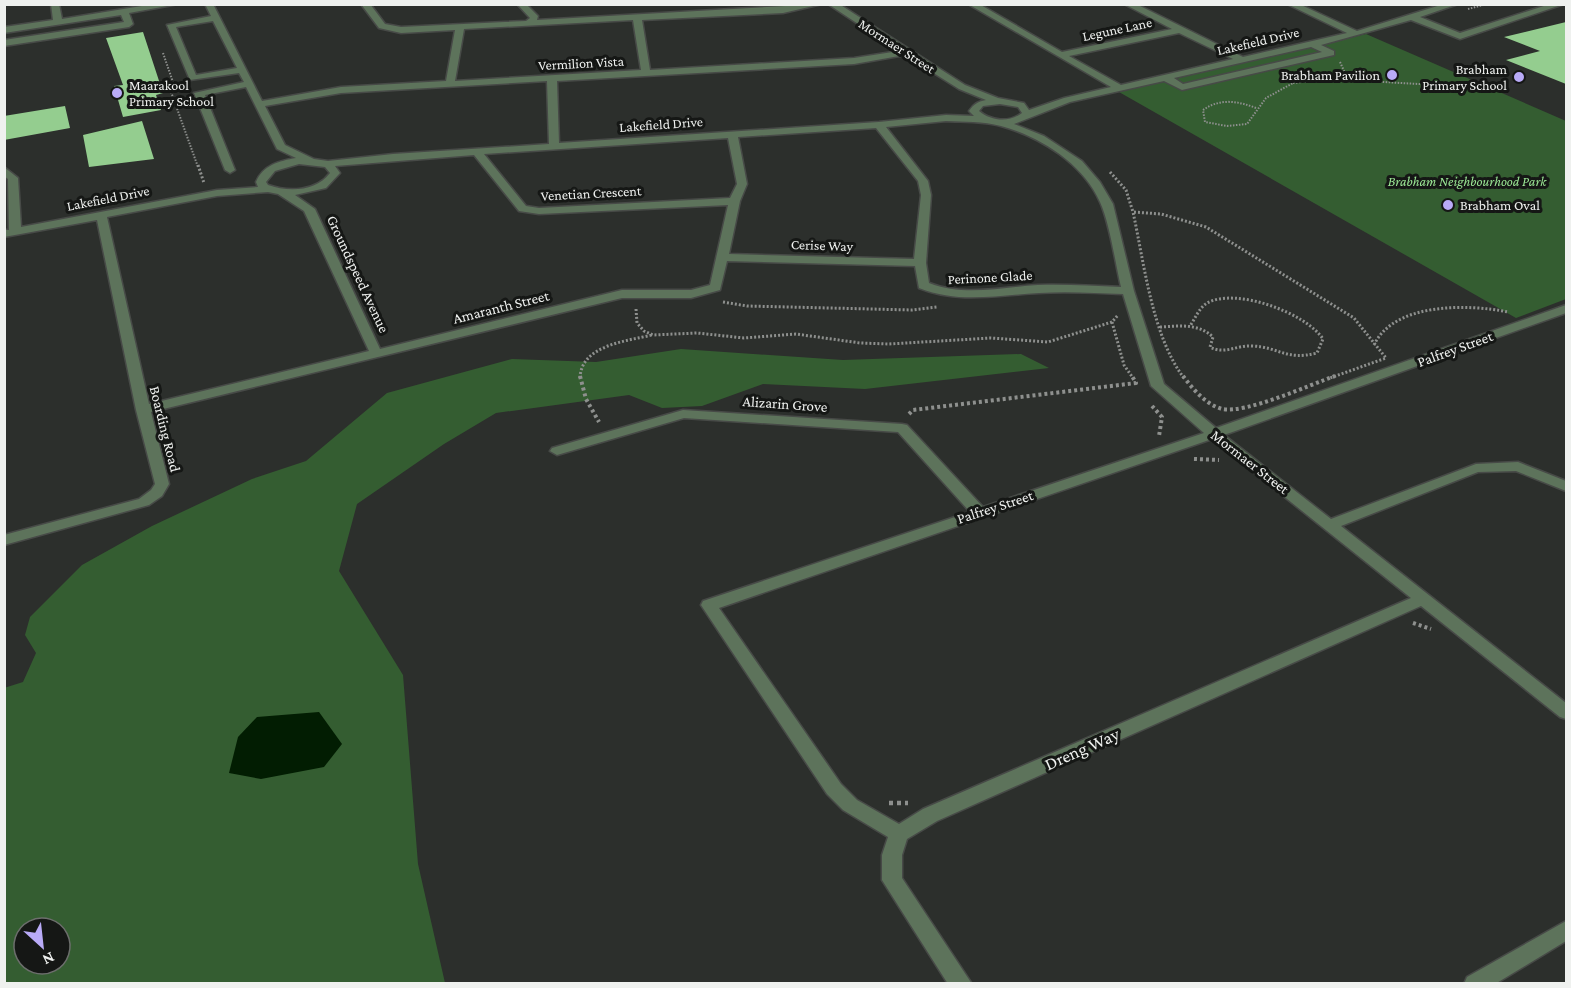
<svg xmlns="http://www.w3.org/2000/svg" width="1571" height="988" font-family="'Crimson Pro',serif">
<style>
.green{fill:#345d31;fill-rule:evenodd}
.water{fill:#021d02}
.building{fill:#94cd8f}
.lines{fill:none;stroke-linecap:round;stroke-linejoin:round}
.minor-casing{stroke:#474a47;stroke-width:3}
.path-far3{stroke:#8e908e;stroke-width:2;stroke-dasharray:1.5 1.5;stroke-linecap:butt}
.path-far2{stroke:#8e908e;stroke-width:3;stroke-dasharray:2 2;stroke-linecap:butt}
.path-far1{stroke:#8e908e;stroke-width:4;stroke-dasharray:3 3;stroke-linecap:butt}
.path{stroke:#8e908e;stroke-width:4.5;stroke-dasharray:4 4;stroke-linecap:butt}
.minor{fill:#5d735b;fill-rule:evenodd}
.poi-dot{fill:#b9abf7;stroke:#151715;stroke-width:2}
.labels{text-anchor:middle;stroke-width:6;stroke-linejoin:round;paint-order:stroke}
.far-street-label{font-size:14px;fill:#eff1ef;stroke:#151715}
.far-poi-label{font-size:14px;fill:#eff1ef;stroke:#151715;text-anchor:end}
.far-park-label{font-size:14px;font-style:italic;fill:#9ae694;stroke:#151715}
.street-label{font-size:15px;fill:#eff1ef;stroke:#151715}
.near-street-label{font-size:18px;fill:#eff1ef;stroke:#151715}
</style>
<rect width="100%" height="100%" fill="#2c2f2c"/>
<!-- green -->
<path class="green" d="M1366 34 1566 121V299L1516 318 1119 92Z
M681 349 843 360 1021 354 1049 368 865 389 763 384 702 406 662 408 629 395 496 413 444 444 357 504 339 571 403 675 418 864 445 983H5L4 688 23 682 36 653 25 635 30 617 82 565 152 526 252 479 306 461 387 393 512 359 596 362ZM24 928H60V964H24Z"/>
<!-- water -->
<path class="water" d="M319 712 342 744 324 767 261 779 229 773 238 737 257 717Z"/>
<!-- building -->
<path class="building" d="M1566 22V84L1506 60 1540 51 1504 37Z
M143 32 163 93 156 95 161 110 123 117 114 86 123 85 106 38Z
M65 106 70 128 4 140V116Z
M142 121 154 159 89 167 83 135Z"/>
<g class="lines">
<!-- minor casing -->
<g class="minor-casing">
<path id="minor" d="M51 4H59L62 19 154 4H178L129 13 133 24 129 27 4 46V40L124 22 121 15 4 33V27L53 20Z
M205 4H213L262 101 341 87 446 81 455 30 401 33 379 28 361 4H370L385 24 401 27 526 21 530 18 517 4H526L538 16 537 20 822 4 783 13 642 20 650 70 854 58 899 51 828 4H839L965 85 998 98 1024 103 1029 110 1064 98 1111 87 968 4H979L1062 52 1172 29 1124 4H1136L1243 57 1347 33 1287 4H1299L1357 31 1444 4H1458L1420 17 1460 33 1550 4H1564L1460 39 1411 20 1321 45 1334 51V55L1182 90 1164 81 1070 102 1014 124 1044 136 1082 161 1100 182 1113 204 1134 291 1164 384 1216 428 1566 305V313L1224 435 1331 519 1476 464 1518 462 1566 481V491L1516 471 1478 472 1341 526 1566 703V719L1560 717 1421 606 937 821 907 839 902 855V878L972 984H948L882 880V855L888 837 843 810 827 794 701 605 703 601 970 512 898 432 684 418 557 455 550 451 552 448 683 410 902 424 907 425 983 507 1204 433 1151 386 1123 294C1095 293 1067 291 1039 293 997 295 959 304 919 288L915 266 727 261 720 290 691 298H622L151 412 169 484 162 496 149 505 4 545V535L139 499 151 490 155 484 136 410 97 220 4 237V230H9L8 179 4 176V167L18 178 21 227 217 190 258 187 256 182C263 165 279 161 296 158L277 149 246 87 205 95 235 170 230 173 225 170 194 93 244 82 239 73 190 80 167 25 211 16ZM633 20 641 70 455 81 464 29ZM213 21 237 68 196 75 176 27ZM1179 33 1233 59 1121 85 1069 56ZM1311 47 1322 52 1183 84 1174 78ZM905 55 959 89 986 100C977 102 974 104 969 111L974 116 946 115 879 122 559 143 557 81 854 64ZM547 81 549 144 393 154 328 161 314 159 285 145 265 106 341 93ZM1000 104 1018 107 1022 113C1009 123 991 121 979 111L983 106ZM946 121C964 122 983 121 1001 126 1041 137 1083 164 1100 202 1110 224 1115 262 1121 287 1093 286 1066 284 1038 285 1001 287 965 297 929 283L926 263 931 195 928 181 886 127ZM876 128 918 181 921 195 914 259 729 254 740 201 747 184 738 137ZM728 138 737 184 730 198 539 208 526 206 484 154ZM474 155 519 211 539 214 728 205 710 285 691 290H622L380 349 315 209 295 195 326 188 340 173 335 166ZM299 164 325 167 330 173C316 192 288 192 268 185L266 182 275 171ZM268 192 278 194 304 211 369 351 149 404 107 217 217 196ZM1212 439 1411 598 923 809 899 824 857 800 841 784 719 608Z
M1566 921V941L1495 984H1464L1467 977Z"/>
</g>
<!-- path-far3 -->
<path class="path-far3" d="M1468 9 1487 4
M163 53 175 88 170 89 198 167
M1340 62 1348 80
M1293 83 1330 79 1437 85
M1256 108C1238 101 1220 98 1203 110L1205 122 1227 126 1247 124 1266 98 1293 83 1284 78"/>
<!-- path-far2 -->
<path class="path-far2" d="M198 165 204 183
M1110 172 1126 190 1133 212
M723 302 747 306 912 310 937 307
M636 309 637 323 644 331 653 335 697 333 744 338 796 334 860 343 889 344 991 338 1048 342 1112 322 1118 315
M1112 322 1124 365 1133 378
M1160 327C1179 326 1198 323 1213 337L1210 347C1225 355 1236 345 1252 346 1279 347 1286 361 1317 353L1323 339C1306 313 1236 287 1207 303 1199 308 1195 319 1190 326
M1374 345C1394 302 1469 304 1508 312
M580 378C581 345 627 341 652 335
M1184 378C1152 336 1144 262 1133 212L1161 214 1206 227 1354 318 1386 358 1330 378"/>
<!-- path-far1 -->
<path class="path-far1" d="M580 376 586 399 599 422
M1183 376C1193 389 1205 404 1222 409 1246 414 1309 385 1335 376
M1152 406 1162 417 1159 436
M909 414 913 410 1136 383 1132 376
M1194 459 1219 460
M1413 623 1431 629"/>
<!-- path -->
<path class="path" d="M889 803H908"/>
<!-- minor -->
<use href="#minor" class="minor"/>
</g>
<!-- markers -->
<g class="poi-dot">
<circle cx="1392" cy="75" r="6"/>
<circle cx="1519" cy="77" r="6"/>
<circle cx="117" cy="93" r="6"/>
<circle cx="1448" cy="205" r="6"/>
</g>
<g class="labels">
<!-- far-street labels -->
<g class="far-street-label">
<text transform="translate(1117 29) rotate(-12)" y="5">Legune Lane</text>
<text transform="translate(1258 41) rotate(-13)" y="5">Lakefield Drive</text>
<text transform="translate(897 46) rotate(33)" y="5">Mormaer Street</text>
<text transform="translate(581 63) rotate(-3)" y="5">Vermilion Vista</text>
<text transform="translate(661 124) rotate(-4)" y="5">Lakefield Drive</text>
<text transform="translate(591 193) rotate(-3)" y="5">Venetian Crescent</text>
<text transform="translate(108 198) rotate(-11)" y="5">Lakefield Drive</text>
<text transform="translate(822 245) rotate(2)" y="5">Cerise Way</text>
<text transform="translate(990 277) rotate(-3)" y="5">Perinone Glade</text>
</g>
<!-- far-poi labels -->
<g class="far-poi-label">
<text x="1507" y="74">Brabham<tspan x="1507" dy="16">Primary School</tspan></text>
<text x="1380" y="80">Brabham Pavilion</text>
<text x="129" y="90" text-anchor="start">Maarakool<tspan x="129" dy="16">Primary School</tspan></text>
<text x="1460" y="210" text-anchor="start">Brabham Oval</text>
</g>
<!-- far-park labels -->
<g class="far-park-label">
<text x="1467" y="186">Brabham Neighbourhood Park</text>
</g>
<!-- street labels -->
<g class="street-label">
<text transform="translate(358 274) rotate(65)" y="5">Groundspeed Avenue</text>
<text transform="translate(501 307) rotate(-14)" y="5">Amaranth Street</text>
<text transform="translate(1455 349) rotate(-20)" y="5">Palfrey Street</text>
<text transform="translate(785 404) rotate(4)" y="5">Alizarin Grove</text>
<text transform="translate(165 429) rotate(76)" y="5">Boarding Road</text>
<text transform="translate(1250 462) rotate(38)" y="5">Mormaer Street</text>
<text transform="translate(995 507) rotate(-18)" y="5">Palfrey Street</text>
</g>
<!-- near-street labels -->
<g class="near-street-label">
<text transform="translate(1082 749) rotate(-24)" y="6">Dreng Way</text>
</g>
</g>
<!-- border -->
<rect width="1571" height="988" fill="none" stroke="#eff1ef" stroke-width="12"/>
<!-- north arrow -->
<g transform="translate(42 946) rotate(153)"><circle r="28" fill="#151715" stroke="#6c6e6c" stroke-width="1.5"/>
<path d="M0-4.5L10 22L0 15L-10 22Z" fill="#b9abf7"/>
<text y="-9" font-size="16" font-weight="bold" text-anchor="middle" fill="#eff1ef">N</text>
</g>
</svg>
